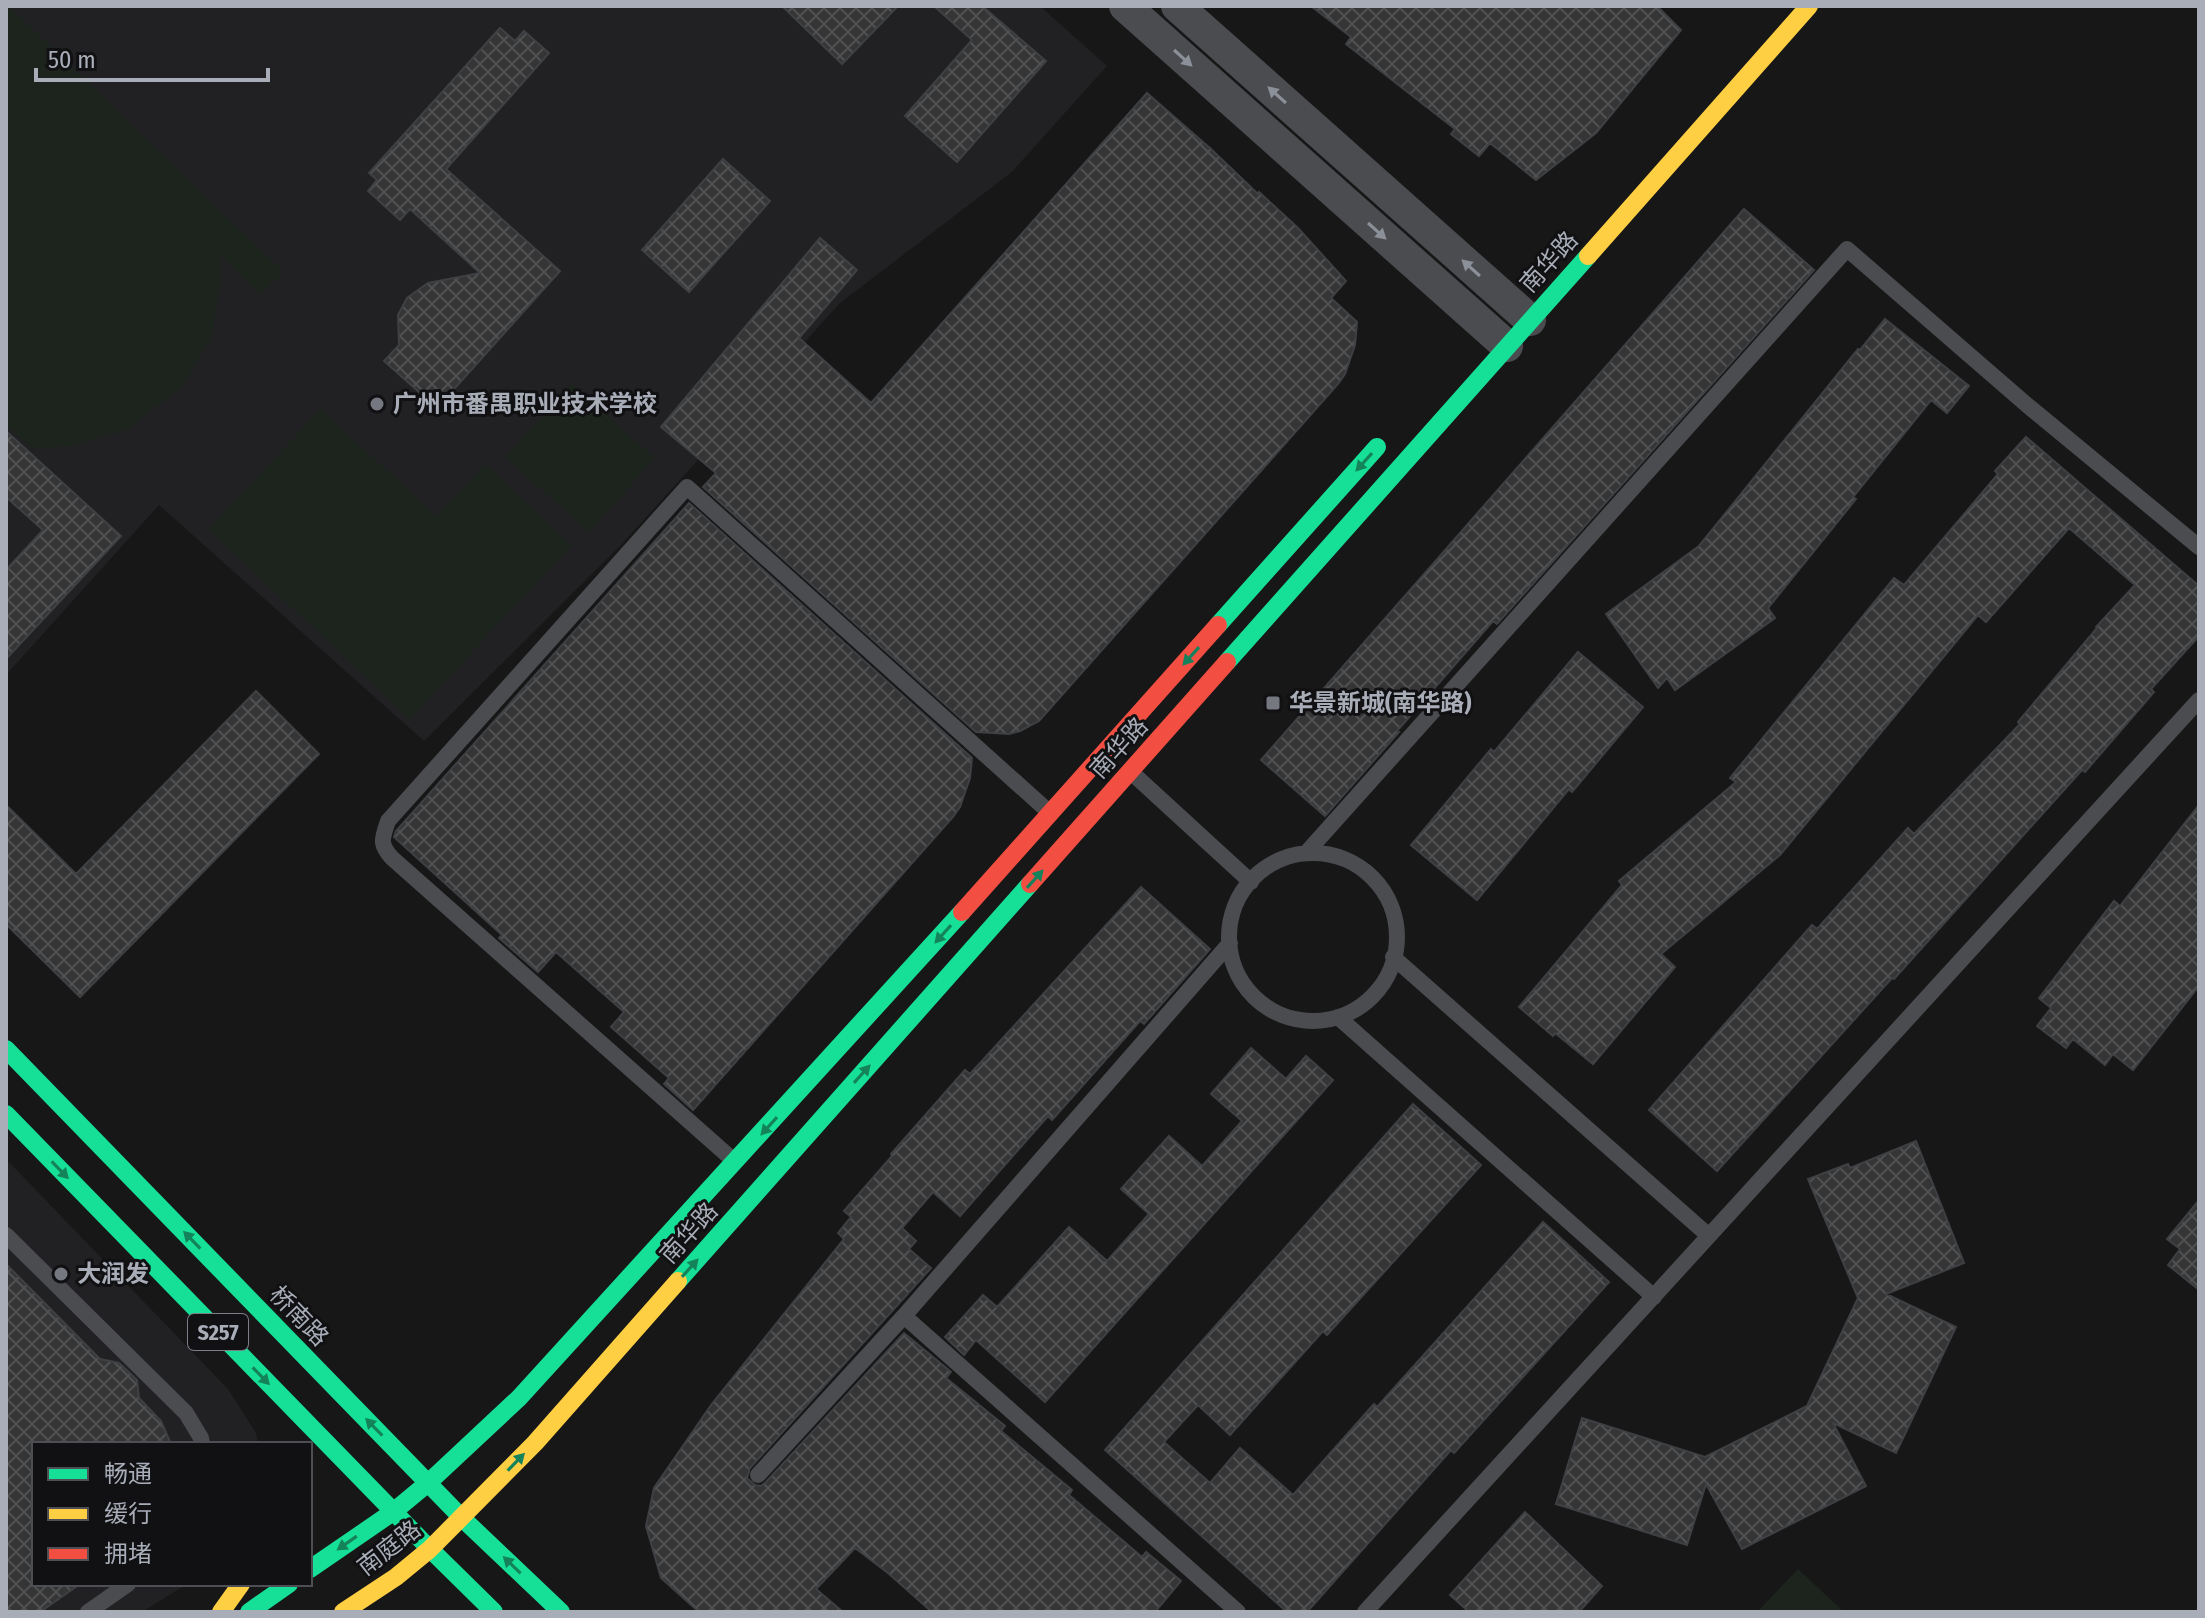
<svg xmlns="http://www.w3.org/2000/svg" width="2205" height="1618" font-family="'Fira Sans Condensed','Noto Sans SC',sans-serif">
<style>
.built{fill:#212123}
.pitch{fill:#1d241e}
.building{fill:url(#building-cross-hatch);stroke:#3f4043;stroke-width:2}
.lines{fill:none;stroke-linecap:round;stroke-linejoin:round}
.lane{stroke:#4b4c50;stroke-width:16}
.street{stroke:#4b4c50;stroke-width:32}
.fast{stroke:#16e098;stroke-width:18}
.slow{stroke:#ffcf43;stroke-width:18}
.jam{stroke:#f24e42;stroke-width:18}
.oneway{fill:#8c9099}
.oneway2{fill:#14835c}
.poi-dot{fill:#757880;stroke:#111113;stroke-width:3}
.labels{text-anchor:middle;stroke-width:6;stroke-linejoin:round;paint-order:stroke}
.shield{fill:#111113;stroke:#7b7e86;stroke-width:2}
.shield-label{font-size:22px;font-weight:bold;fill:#a8adb8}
.street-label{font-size:24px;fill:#a8adb8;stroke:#111113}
.poi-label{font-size:24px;font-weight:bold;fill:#a8adb8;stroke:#111113;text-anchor:start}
</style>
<defs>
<pattern id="building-cross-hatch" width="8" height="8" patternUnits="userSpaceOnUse" patternTransform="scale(2)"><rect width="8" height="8" fill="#353536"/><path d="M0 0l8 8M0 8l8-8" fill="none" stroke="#4f5051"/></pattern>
</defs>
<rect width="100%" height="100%" fill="#171717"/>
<!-- built -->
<path class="built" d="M6 6H1040L1107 66 1012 172 840 303 621 545 424 741 159 505 6 675Z
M6 1159 228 1389 256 1433 258 1444H34V1584H187L142 1612H6Z"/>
<!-- pitch -->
<path class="pitch" d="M6 6H9L284 272 260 295 220 255V284L212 336 183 386 127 430 71 446 32 449 6 426Z
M572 383 655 458 589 532 505 457Z
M321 409 436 516 485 464 572 545 410 719 208 529Z
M1798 1569 1844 1612H1757Z"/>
<!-- building -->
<path class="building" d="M782 6H898L842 64Z
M934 6H982L1046 61 957 162 905 116 972 40Z
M1311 6H1657L1681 30 1596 133 1536 180 1490 143 1479 156 1451 134 1455 129 1346 44 1351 37Z
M500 28 515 41 524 31 549 53 446 169 560 271 437 408 384 361 399 345 398 315 407 298 428 283 480 273 410 209 400 220 368 191 377 180 369 173Z
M1147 93 1211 149 1258 194 1259 192 1298 228 1346 281 1331 298 1357 322 1355 345 1345 374 1338 384 1039 721 1020 731 1009 734 976 732 703 487 716 473 661 427 820 238 857 270 799 338 871 403Z
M723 159 770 201 689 292 642 250Z
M1744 209 1814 270 1497 624 1493 621 1397 731 1399 732 1325 816 1261 760Z
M1885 319 1969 386 1947 413 1931 400 1853 497 1856 499 1768 608 1775 618 1675 690 1667 678 1658 688 1606 614 1699 546 1858 349 1860 350Z
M6 431 121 536 6 659V570L43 530 6 497Z
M2026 437 2199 586V636L2151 689 2154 692 2085 772 2082 770 1894 979 1892 978 1717 1171 1649 1110 1812 925 1817 929 1908 828 1914 834 2020 724 2018 722 2097 628 2096 627 2135 585 2069 528 1986 622 1978 615 1780 855 1661 954 1675 967 1593 1064 1555 1033 1553 1036 1519 1007 1622 885 1619 881 1736 782 1730 778 1894 578 1904 585 1998 474 1995 471Z
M689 503 972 758 970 778 960 807 953 817 693 1110 664 1084 669 1078 611 1027 624 1012 556 952 538 972 499 938 502 935 394 837 396 831Z
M1578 652 1643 707 1572 792 1569 789 1477 900 1411 845 1491 749 1494 752Z
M256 691 319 754 80 997 6 924V805L76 874Z
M2199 805V986L2133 1070 2113 1054 2105 1065 2073 1039 2066 1048 2037 1026 2051 1008 2039 998 2114 901 2120 906Z
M1141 887 1210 949 1144 1024 1140 1021 1052 1120 1048 1116 960 1216 933 1192 902 1228 916 1241 909 1249 931 1268 750 1468 747 1478 755 1485 761 1486 766 1482 904 1333 951 1372 946 1378 1005 1426 1001 1431 1072 1490 1069 1495 1142 1557 1146 1552 1181 1581 1155 1612H932L888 1573 855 1548 816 1589 843 1612H699L661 1578 646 1526 654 1488 711 1405 844 1239 838 1233 851 1217 844 1211 892 1156 891 1154 965 1070 970 1074Z
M1251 1048 1286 1079 1306 1056 1333 1080 1045 1402 976 1340 964 1355 945 1337 983 1295 997 1307 1069 1227 1107 1261 1149 1214 1121 1189 1169 1136 1202 1166 1242 1121 1211 1094Z
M1413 1104 1481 1165 1327 1335 1323 1331 1230 1435 1198 1405 1164 1442 1210 1483 1240 1448 1293 1495 1374 1404 1377 1407 1543 1222 1609 1282 1454 1453 1451 1450 1307 1612H1287L1105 1450Z
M1916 1141 1964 1263 1886 1294 1956 1327 1896 1453 1833 1423 1866 1486 1742 1549 1706 1484 1687 1545 1556 1504 1582 1418 1705 1457 1807 1406 1858 1298 1808 1179 1848 1164 1850 1168Z
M2199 1200V1290L2168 1265 2180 1249 2167 1239Z
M6 1264 100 1359 119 1363 137 1380 139 1398 161 1421 171 1444H34V1584H80L40 1612H6Z
M1525 1512 1602 1586 1579 1612H1469L1450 1595Z"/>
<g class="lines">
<!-- lane -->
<path class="lane" d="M1131 772 1251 882
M1307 852 1847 249 2027 405 2199 547
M1229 937a84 84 0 1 1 168 0a84 84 0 1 1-168 0Z
M1393 957 1709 1236
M1338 1017 1654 1297
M733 1160 392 858C379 844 382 839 388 821L687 487 1049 812
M6 1235 186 1413 201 1438 202 1444
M904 1316 1238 1612
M758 1475 904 1316 1230 943
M88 1612 128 1584
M1365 1612 2199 700"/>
<!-- street -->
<path class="street" d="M1125 6 1507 346
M1177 6 1530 320"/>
<!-- fast -->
<path class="fast" d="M1218 625 1377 447
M1227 662 1588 256
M6 1049 462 1518 561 1612
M6 1114 430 1549 494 1612
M678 1281 1030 884
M310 1569 393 1512 428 1483 519 1398 962 912
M249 1612 289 1584"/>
<!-- slow -->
<path class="slow" d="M1588 256 1809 6
M221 1612 241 1584
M343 1612 396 1577 430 1549 535 1443 678 1281"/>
<!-- jam -->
<path class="jam" d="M1030 884 1227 662
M962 912 1218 625"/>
</g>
<!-- one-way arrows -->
<defs><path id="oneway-solid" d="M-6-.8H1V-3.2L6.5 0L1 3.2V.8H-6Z" transform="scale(2)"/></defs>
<g class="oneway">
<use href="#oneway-solid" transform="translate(1183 58) rotate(42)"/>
<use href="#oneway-solid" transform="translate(1277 95) rotate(-138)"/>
<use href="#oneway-solid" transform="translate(1377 231) rotate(42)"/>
<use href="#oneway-solid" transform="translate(1471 268) rotate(-138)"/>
</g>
<g class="oneway2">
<use href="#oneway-solid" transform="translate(1364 462) rotate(132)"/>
<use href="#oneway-solid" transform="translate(1191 656) rotate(132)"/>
<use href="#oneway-solid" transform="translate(1035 879) rotate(-48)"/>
<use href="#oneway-solid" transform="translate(943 934) rotate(132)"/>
<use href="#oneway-solid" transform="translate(862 1074) rotate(-48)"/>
<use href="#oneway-solid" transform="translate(769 1126) rotate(132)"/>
<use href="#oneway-solid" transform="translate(60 1170) rotate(46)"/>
<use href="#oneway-solid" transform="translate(192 1240) rotate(-134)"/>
<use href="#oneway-solid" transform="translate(690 1268) rotate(-48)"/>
<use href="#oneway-solid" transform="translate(261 1376) rotate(46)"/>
<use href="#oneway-solid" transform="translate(374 1427) rotate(-134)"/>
<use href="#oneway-solid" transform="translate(516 1462) rotate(-46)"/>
<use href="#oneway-solid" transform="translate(347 1543) rotate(145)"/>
<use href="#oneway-solid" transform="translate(512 1565) rotate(-136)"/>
</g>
<!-- markers -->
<g class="poi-dot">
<circle cx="377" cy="404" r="8"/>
<rect x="1265" y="695" width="16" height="16" rx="4"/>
<circle cx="61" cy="1274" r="8"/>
</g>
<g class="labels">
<!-- shield labels -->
<rect class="shield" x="188" y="1314" width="60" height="36" rx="6"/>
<g class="shield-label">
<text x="218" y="1340">S257</text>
</g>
<!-- street labels -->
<g class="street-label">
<text transform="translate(1549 262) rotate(-48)" y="8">南华路</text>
<text transform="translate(1119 748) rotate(-48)" y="8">南华路</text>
<text transform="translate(689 1233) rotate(-48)" y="8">南华路</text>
<text transform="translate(299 1316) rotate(46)" y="8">桥南路</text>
<text transform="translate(389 1548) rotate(-38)" y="8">南庭路</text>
</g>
<!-- poi labels -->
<g class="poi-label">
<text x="393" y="412">广州市番禺职业技术学校</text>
<text x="1289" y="711">华景新城(南华路)</text>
<text x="77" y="1282">大润发</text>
</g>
</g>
<!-- border -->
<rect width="2205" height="1618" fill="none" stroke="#a8adb8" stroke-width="16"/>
<!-- legend -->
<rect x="32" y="1442" width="280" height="144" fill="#111113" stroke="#4d4f55" stroke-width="2"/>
<rect x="48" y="1468" width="40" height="12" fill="#16e098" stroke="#4d4f55" stroke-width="2"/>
<text x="104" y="1482" font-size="24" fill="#a8adb8">畅通</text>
<rect x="48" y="1508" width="40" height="12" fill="#ffcf43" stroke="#4d4f55" stroke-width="2"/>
<text x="104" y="1522" font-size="24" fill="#a8adb8">缓行</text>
<rect x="48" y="1548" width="40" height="12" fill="#f24e42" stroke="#4d4f55" stroke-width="2"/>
<text x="104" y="1562" font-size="24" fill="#a8adb8">拥堵</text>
<!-- scale -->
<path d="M36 68v12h232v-12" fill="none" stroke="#a8adb8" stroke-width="4"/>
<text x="48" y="68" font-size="24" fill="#a8adb8" stroke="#111113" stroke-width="6" paint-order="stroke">50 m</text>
</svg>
